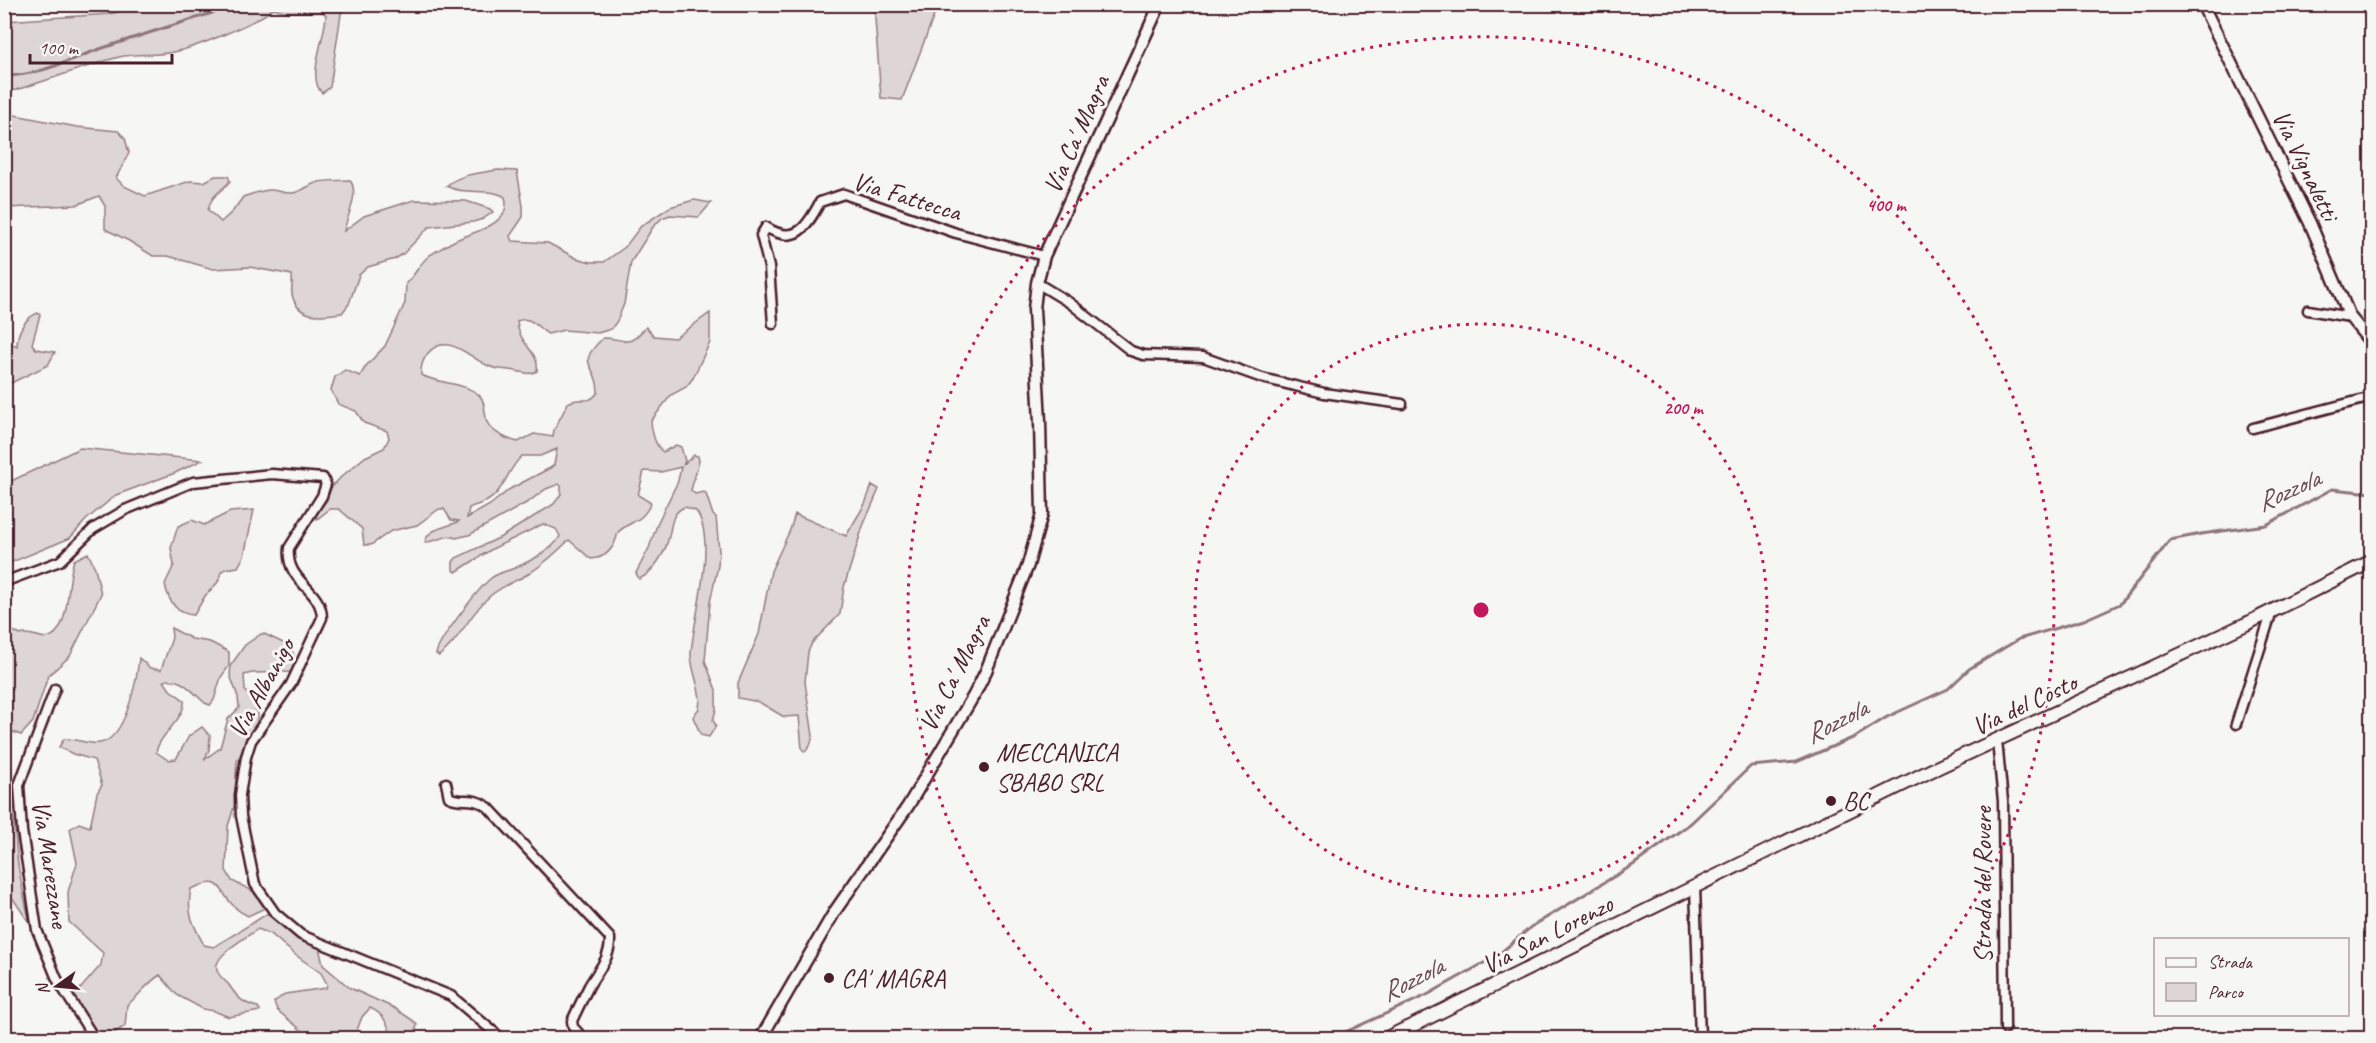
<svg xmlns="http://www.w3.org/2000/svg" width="2376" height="1043" font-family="Caveat,sans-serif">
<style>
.green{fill:#ddd6d5;stroke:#947a80;stroke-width:1.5;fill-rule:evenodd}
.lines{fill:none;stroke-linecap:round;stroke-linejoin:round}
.stream{stroke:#8e747a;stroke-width:3}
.minor-casing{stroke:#4a1f2b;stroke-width:13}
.tertiary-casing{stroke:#4a1f2b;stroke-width:15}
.secondary-casing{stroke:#4a1f2b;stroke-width:16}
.minor{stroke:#f6f6f2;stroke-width:8}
.tertiary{stroke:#f6f6f2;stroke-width:10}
.secondary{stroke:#f6f6f2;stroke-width:12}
.ring{fill:none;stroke:#c2185b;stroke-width:3;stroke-dasharray:3 6}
.poi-dot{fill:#4a1f2b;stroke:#f6f6f2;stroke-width:2}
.labels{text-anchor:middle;stroke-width:6;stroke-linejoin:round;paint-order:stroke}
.street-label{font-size:26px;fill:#4a1f2b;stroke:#f6f6f2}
.poi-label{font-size:26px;fill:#4a1f2b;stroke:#f6f6f2;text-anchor:start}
.water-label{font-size:27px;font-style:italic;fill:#6c4a52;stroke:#f6f6f2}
.centre{fill:#c2185b;stroke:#f6f6f2;stroke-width:3}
.ring-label{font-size:18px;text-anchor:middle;font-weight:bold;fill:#c2185b;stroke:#f6f6f2;stroke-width:6;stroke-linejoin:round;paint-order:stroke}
</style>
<rect width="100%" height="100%" fill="#f6f6f2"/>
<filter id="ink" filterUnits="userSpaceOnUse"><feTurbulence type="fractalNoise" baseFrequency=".0167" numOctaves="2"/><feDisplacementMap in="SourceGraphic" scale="12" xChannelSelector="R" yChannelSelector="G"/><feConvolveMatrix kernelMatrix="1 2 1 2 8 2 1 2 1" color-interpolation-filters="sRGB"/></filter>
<g filter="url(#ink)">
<!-- green -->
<path class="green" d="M137 5H345L341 14 330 87 322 93C306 78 326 35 326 15L322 12H287L273 8C262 21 192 49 173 52 156 56 136 53 119 57 80 67 43 83 5 93V21L109 14 135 8Z
M874 5H938L902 100 881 98Z
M4 113 77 127 118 131 125 138 129 153 116 178 124 186 145 196 190 181 204 182 215 176H228L230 181C222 191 210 196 208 210L221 222 233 211 243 197C252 194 262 190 271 190 279 190 284 194 293 193 304 191 309 184 319 182 321 181 347 180 350 180 360 195 347 215 344 231L364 216 414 200 466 201 490 209 493 212 483 219 473 222 429 227 403 254 395 259 368 267 359 275 349 304 342 313C322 316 297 320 292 294 291 288 293 282 292 275L249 267 213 269 168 256H153L129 241 105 229V206L99 196 76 205 5 208Z
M498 170 517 171 523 206V217L510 236 512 241 548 243 576 258 591 262H604L625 247 641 226 670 207 694 200 711 203 699 217 670 215 662 218 653 227 631 262 624 304 617 321 611 329 598 333 564 330 548 334C537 328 532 315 517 321 518 345 540 351 537 371 528 376 524 372 515 371 507 369 498 370 491 367 477 362 464 348 449 345 431 342 420 360 421 375 439 384 464 382 479 395 486 401 484 414 487 422 491 432 508 440 518 442L534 434 553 437 554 430 568 403C580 395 588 407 598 392 598 362 573 367 603 338 629 338 625 350 646 327L654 336 675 338 710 313V342L693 378 686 387 671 395 651 421C652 432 654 445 663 452L676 445 681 447 685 461 683 465 694 455 698 456 699 461 691 490 695 494 704 492 706 494 713 515 716 517 719 551 718 566 710 602 705 661 716 690V710L713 720 716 726 709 737 701 735 693 717 699 708 700 700C699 684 691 669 691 654 693 619 718 540 696 511L685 507C670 512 672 528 668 540 665 553 652 574 639 579L636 573 649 548 658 522 678 481 681 467 661 472 644 471 638 495 651 503C641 524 631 520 618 532 615 547 607 558 591 559L569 540C557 552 545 563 530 573 517 581 503 585 490 596 470 613 460 640 439 656L436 654C438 641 478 589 490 579 496 573 507 571 515 568 528 562 554 550 560 536L556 529 543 524 492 549 456 572 453 570V562L456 558 501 537 554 504 561 494V486L559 484 546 489 528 502 469 535 456 538 449 536 425 543C427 527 448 528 459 521L451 520 444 509H439L417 525 391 531 371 545H364L362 529 339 509H330L317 519 315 515 327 500 331 488 341 477 365 457 384 448 389 438 387 431 364 423 356 411 338 404 331 390 335 377 345 370 360 376 366 366 385 346 405 303 406 283C416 275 419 263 430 255 437 251 446 245 454 241 472 232 513 225 505 197 490 187 465 196 446 186 460 174 479 173 498 170ZM557 449 554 465 550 468 510 489 490 505 467 518 469 508C475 505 481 504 487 501 504 492 508 468 522 456H540Z
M38 313 40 315 32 344 36 349 55 352 48 365 5 386V329L12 344 17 346C17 333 24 318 38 313Z
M80 448 202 460 175 473 116 495 86 520 70 538 5 565V484Z
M872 485 879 489 863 526 844 587 840 614 812 643 808 652 805 682 813 736 810 746 805 752 802 749 799 716 784 717 759 702 738 698V683L759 634 771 571 790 530 795 514 846 536 865 504Z
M254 510 244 556 238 567 225 569 221 572 218 582 205 596 194 615C176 614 168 600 165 584L174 565 171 548 178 526 192 520 204 525 230 512Z
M88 553 95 568 101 594 70 656 48 676 33 722 21 735 5 729 4 656C9 648 4 632 5 621L10 629 20 635C31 630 42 642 52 636 70 626 67 579 74 560Z
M171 628 192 639 210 642 229 652V666L221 677 214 700 210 705 205 703C192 692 182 676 164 681L170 690 184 700C186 717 164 731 158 746L156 752 168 760 176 759 189 736 202 727 210 736 209 750 205 759 220 748 228 719 239 708 238 697 230 675 231 665 245 645 261 634H264C287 645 298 645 294 672L252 673 244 675 245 690 258 714 256 728 237 761 234 807 228 826 226 870 232 881 253 891 265 908 248 916C243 913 238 911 235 907 216 891 226 874 191 889 186 913 193 924 204 945L214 947 270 912 298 935 319 947 323 965 350 988 394 1008 414 1021 417 1025 414 1038H391C390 1026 383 1013 370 1008L362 1017 354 1038H311L277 1010 274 1002 285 994 326 988 327 984 321 973 294 954 271 934 258 929C248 936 212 956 217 970 218 976 225 980 229 985 237 997 243 1004 258 1007L260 1011 229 1017 214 1011 203 1009 177 995 160 975C147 983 139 996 127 1005L125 1026 109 1036 110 1038H98L74 996 101 965 103 953 69 922 68 892 77 863 70 829 79 823 90 827 97 793 102 785 94 760 73 754 59 747 64 739C77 738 88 745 100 743 126 739 137 679 139 658L150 668 161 670 172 638Z
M5 799C17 815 15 844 18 864 21 884 26 904 30 924L14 900 5 893Z"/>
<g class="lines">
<!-- stream -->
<path class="stream" d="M4 76C38 76 66 61 97 50 144 34 193 19 241 4
M1332 1038 1427 995 1498 955 1531 927 1633 865 1691 823 1751 766 1796 762 1855 737 1887 717 1948 689 1969 669 2019 639 2084 620 2120 604 2170 540 2201 534 2266 525 2332 489 2372 493"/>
<!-- minor casing -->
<g class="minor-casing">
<path id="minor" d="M1037 283 1070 303 1131 351 1143 355 1203 357 1262 378 1324 393 1402 404
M2308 310 2350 317
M773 324 769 267 761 235 766 227C795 246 807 227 820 202L844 194 956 233 1044 256
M2253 428 2372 397
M4 582 60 561 93 529 125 510 193 482 272 474 323 478 326 484 322 496 289 548C285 583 322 588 322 618L291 684 251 741 246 757 240 795 241 816 255 884 275 913 301 935 451 996 501 1038
M55 689 19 785 22 831 37 930 57 979 94 1038
M2236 724 2272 611
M1997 741 2003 801 2005 1028
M446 783 449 797C463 804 471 795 488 807L610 938C611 958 598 970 589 986 583 998 577 1010 572 1021L573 1027 583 1038
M1695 886 1700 1038"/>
</g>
<!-- tertiary casing -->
<g class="tertiary-casing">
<path id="tertiary" d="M2202 4 2310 223 2350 317 2372 344
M761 1038 835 911 908 806 974 695 986 671 1028 565 1042 514 1040 422 1034 309 1037 283 1044 256 1160 4"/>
</g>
<!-- secondary casing -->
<g class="secondary-casing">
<path id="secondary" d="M1387 1038 1932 770 2246 624 2372 561"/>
</g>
<!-- minor -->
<use href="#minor" class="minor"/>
<!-- tertiary -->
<use href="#tertiary" class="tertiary"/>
<!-- secondary -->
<use href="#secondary" class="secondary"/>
</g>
</g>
<!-- distance rings -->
<g class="ring">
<circle cx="1481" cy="610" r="286"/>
<path d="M1098 1036A573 573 0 1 1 1864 1036"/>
</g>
<!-- markers -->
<g class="poi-dot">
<circle cx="984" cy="767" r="6"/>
<circle cx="1831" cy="801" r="6"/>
<circle cx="829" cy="978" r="6"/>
</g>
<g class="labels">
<!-- street labels -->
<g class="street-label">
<text transform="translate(1076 134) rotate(-66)" y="9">Via Ca' Magra</text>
<text transform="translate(2306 165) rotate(64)" y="9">Via Vignaletti</text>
<text transform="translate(907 196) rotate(17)" y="9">Via Fattecca</text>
<text transform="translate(954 673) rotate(-63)" y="9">Via Ca' Magra</text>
<text transform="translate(261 688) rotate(-61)" y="9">Via Albanigo</text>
<text transform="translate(2024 704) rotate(-25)" y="9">Via del Costo</text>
<text transform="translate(51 864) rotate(81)" y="9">Via Marezzane</text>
<text transform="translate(1982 885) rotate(-90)" y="9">Strada del Rovere</text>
<text transform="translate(1547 934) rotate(-27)" y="9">Via San Lorenzo</text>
</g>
<!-- poi labels -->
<g class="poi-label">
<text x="996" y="761">MECCANICA<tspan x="996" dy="30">SBABO SRL</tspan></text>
<text x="1843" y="810">BC</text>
<text x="841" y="987">CA' MAGRA</text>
</g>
<!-- water labels -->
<g class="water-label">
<text transform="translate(2288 490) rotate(-24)" y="9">Rozzola</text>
<text transform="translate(1836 721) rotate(-27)" y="9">Rozzola</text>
<text transform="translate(1412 979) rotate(-27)" y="9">Rozzola</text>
</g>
</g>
<circle cx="1481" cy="610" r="9" class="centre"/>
<g class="ring-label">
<text x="1886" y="211">400 m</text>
<text x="1683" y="414">200 m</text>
</g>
<!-- margin -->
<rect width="2376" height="1043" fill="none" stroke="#f6f6f2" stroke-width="24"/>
<rect x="12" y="12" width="2352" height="1019" fill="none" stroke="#4a1f2b" stroke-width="2" filter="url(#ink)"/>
<!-- legend -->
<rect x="2154" y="938" width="195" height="78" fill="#f6f6f2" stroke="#b1a0a2" stroke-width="1.5"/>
<rect x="2166" y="958" width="30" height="9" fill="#f6f6f2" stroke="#b1a0a2" stroke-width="1.5"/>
<text x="2208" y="968" font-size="18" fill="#4a1f2b">Strada</text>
<rect x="2166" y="983" width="30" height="18" fill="#ddd6d5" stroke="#b1a0a2" stroke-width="1.5"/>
<text x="2208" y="998" font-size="18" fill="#4a1f2b">Parco</text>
<!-- north arrow -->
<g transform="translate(57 986) rotate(255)" stroke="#f6f6f2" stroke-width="4.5" paint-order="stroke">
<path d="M0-4.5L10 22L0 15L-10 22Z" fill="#4a1f2b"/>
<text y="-9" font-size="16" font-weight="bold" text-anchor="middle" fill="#4a1f2b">N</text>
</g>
<!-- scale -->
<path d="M30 54v9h142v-9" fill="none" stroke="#4a1f2b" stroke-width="3"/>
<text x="39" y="54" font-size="18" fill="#4a1f2b" stroke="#f6f6f2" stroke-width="4.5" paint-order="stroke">100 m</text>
</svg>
